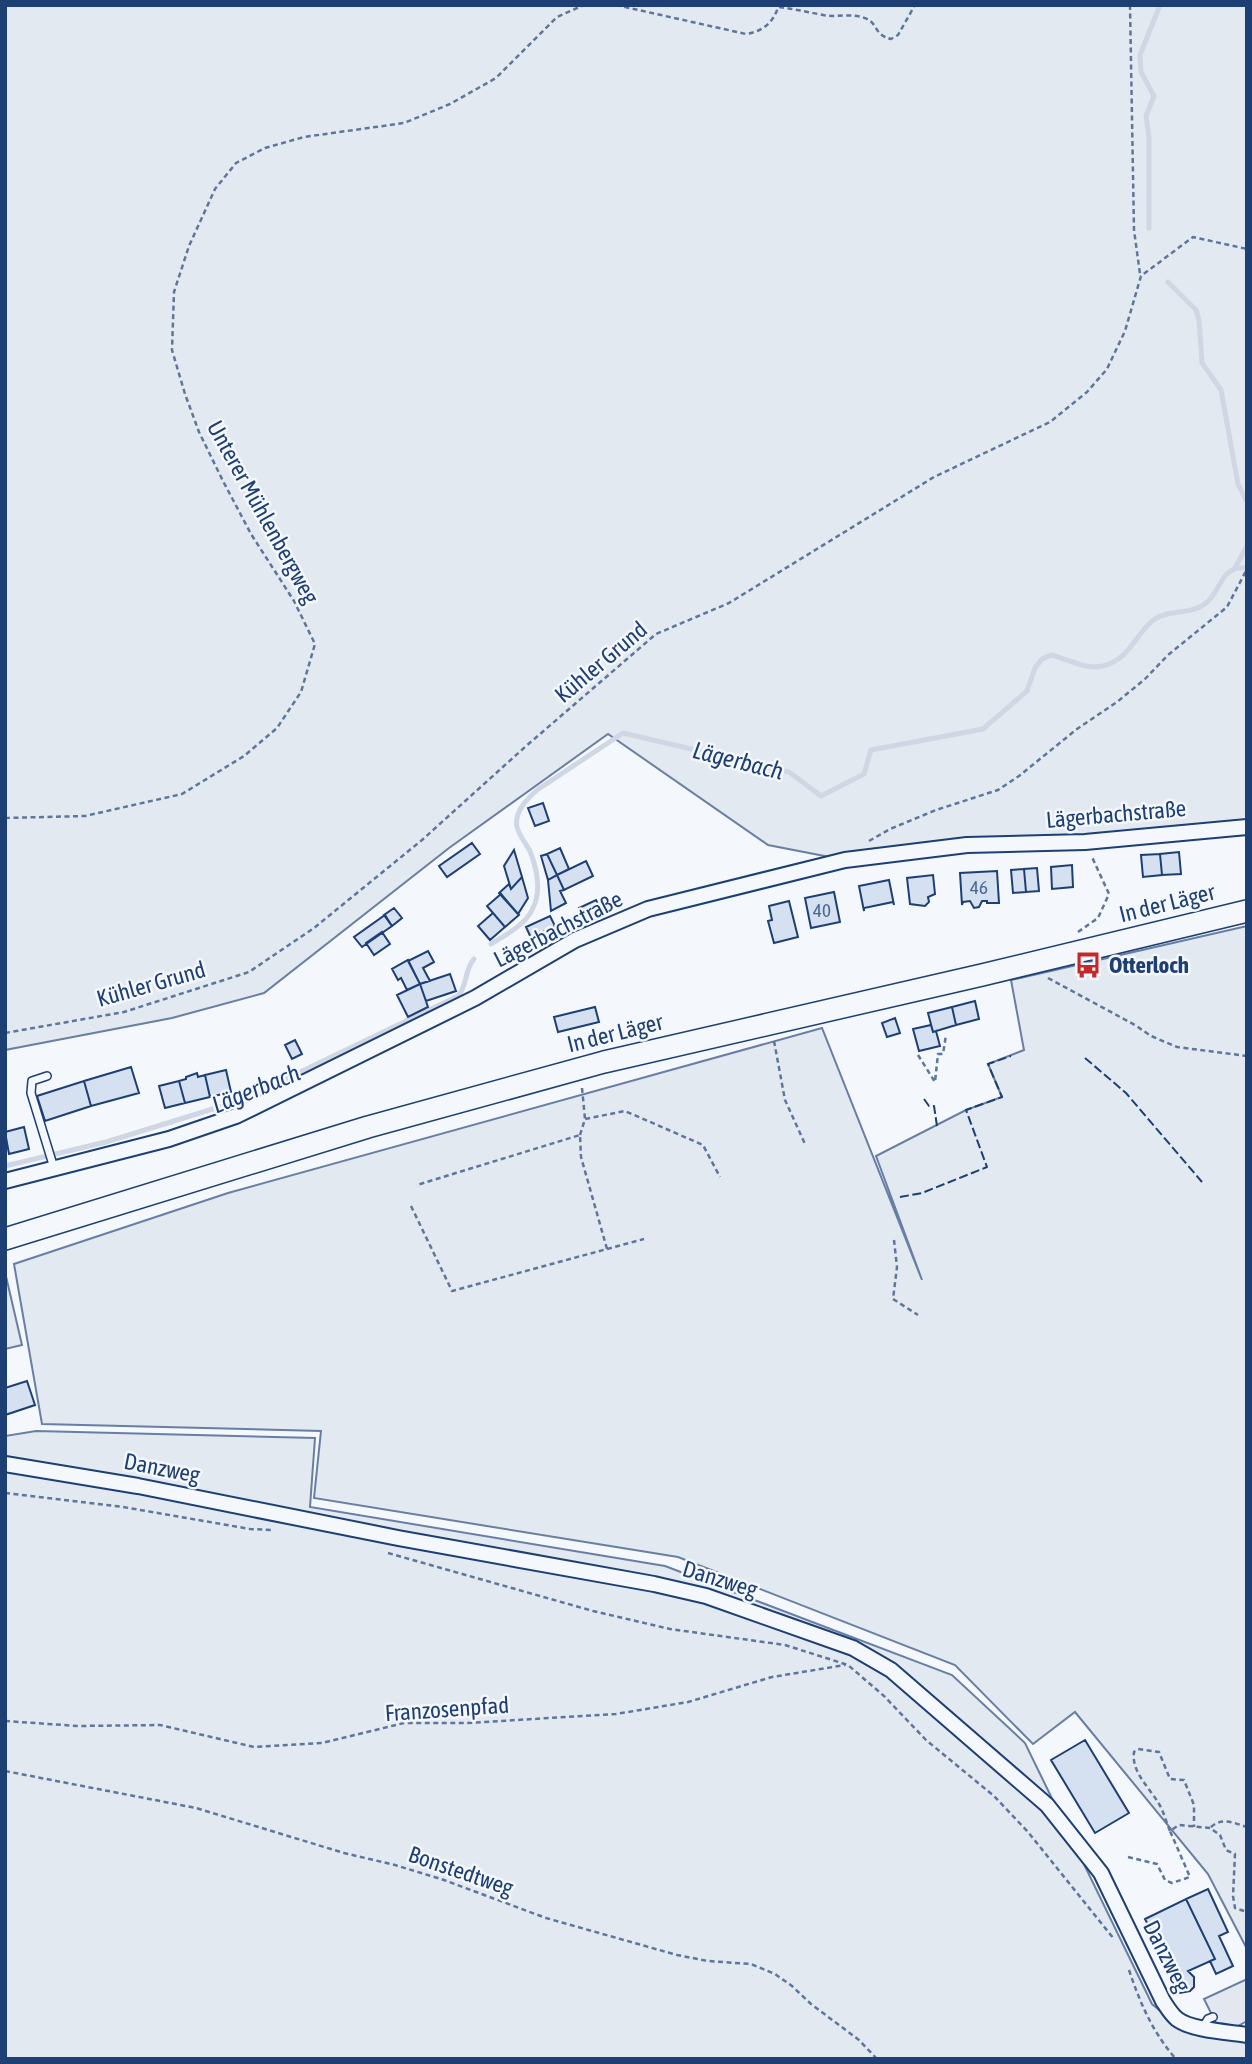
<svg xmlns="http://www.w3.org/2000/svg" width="1252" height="2064" font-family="'Asap Condensed',sans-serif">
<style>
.green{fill:#e3e9f0;stroke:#687fa3;stroke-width:2}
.parking{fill:#e3e8f0;stroke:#687fa3;stroke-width:2}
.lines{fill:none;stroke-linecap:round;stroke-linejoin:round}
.stream{stroke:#cfd7e4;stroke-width:5}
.building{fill:#d5e0f0;stroke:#1d3f73;stroke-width:2}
.lane-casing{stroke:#1d3f73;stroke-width:10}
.street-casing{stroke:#1d3f73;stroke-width:18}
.secondary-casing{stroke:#1d3f73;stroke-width:24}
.path{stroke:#5e769c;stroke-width:2.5;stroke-dasharray:5 3.5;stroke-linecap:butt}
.lane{stroke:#f4f7fb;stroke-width:7}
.street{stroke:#f4f7fb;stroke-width:14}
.secondary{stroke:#f4f7fb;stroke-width:21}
.fence{stroke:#1d3f73;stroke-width:2;stroke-dasharray:9 3.5;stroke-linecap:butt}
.labels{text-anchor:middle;stroke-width:5;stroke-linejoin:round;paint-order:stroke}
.number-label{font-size:19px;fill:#4b6792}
.street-label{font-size:23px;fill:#1d3f73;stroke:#f4f7fb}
.poi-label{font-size:23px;font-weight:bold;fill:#1d3f73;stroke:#f4f7fb;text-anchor:start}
.water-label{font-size:24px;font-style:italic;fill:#1d3f73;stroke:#f4f7fb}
</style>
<rect width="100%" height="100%" fill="#f4f7fb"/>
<!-- green -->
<path class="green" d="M5 5H1247V821L845 860 768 845 608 734 449 848 264 993 172 1018 5 1050Z
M1247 926V1949L1208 1874 1075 1712 1033 1744 955 1665 678 1557 314 1498 321 1431 42 1424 14 1264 228 1193 822 1028 922 1280 876 1156 966 1110 1002 1097 988 1064 1024 1050 1011 980Z
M5 1272 22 1345 5 1349Z
M36 1431 315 1438 310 1507 665 1566 952 1675 1025 1743 1152 2004 1185 2031 1247 2041V2059H5V1436Z"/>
<!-- parking -->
<path class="parking" d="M1247 1979V2021L1238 2026 1217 2025 1204 1999Z"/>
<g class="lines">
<!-- stream -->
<path class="stream" d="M1149 228V138L1146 116 1154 96 1141 72 1140 55 1160 5
M1168 282 1196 310 1199 320 1202 363 1221 390 1238 484 1247 502
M1235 568 1247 546
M491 944C505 935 524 926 532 910 542 892 537 869 530 851 526 844 519 835 517 827 514 812 527 799 537 790L623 733 789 772 821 796 864 774 871 750 983 729 1027 691 1035 668 1042 659 1051 655C1069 659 1083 670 1103 666 1128 660 1134 638 1150 623 1165 608 1189 616 1205 604 1222 592 1219 565 1247 568
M5 1166 106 1142 242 1100 458 996C468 985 464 970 474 959"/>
</g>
<!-- building -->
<path class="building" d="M543 803 549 821 535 826 528 808Z
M472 843 480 854 447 877 439 866Z
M560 848 569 869 557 875 547 854Z
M514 850 522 877 511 889 504 866Z
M1179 852 1181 874 1162 875 1160 854Z
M547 854 557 875 548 880 541 856Z
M1160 854 1162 875 1143 877 1141 855Z
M586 861 593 876 564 890 557 875Z
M1072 865 1073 887 1052 889 1051 867Z
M1037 868 1039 891 1026 892 1024 869Z
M1024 869 1026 892 1013 893 1011 870Z
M997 871 999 903H987V901H982L979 907 974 908 970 901 963 902 962 905 960 873Z
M557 875 564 890 560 891 566 903 551 911 548 880Z
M933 875 935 894 928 897 929 902 925 906 910 904 907 878Z
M522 877 528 898 518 914 499 893 509 884 511 889Z
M889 880 894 905 893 902 864 908V911L859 886Z
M834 892 840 922 811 928 805 898Z
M501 894 519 915 505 927 487 906Z
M596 900 603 915 585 923 579 908Z
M789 901 798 937 774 943 768 921 772 920 769 906Z
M394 908 402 918 392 926 384 915Z
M493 913 505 927 490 940 478 926Z
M385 915 392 926 362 947 354 937Z
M550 916 555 926 531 938 526 927Z
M382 932 390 944 374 955 366 943Z
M428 951 434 962 423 968 430 981 420 984 408 961Z
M408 960 420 984 407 990 401 978 398 980 392 969Z
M450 974 456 991 426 1001 420 984Z
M420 984 428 1007 408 1017 397 995Z
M975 1001 979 1019 956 1025 952 1007Z
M595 1007 599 1022 558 1032 554 1017Z
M952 1007 956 1025 933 1032 928 1013Z
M895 1018 900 1033 887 1037 882 1023Z
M931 1025 933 1032 936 1031 940 1046 919 1051 913 1029Z
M295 1040 302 1054 292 1059 285 1045Z
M131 1067 139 1093 91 1106 84 1081Z
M226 1070 231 1092 210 1097 205 1075Z
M197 1073 198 1077 205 1075 210 1097 185 1103 179 1081 186 1079V1077Z
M84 1081 91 1106 45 1121 37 1096Z
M179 1081 185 1103 165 1108 159 1086Z
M24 1127 29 1149 9 1154 5 1132Z
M27 1381 35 1405 5 1415V1388Z
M1085 1740 1129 1813 1095 1833 1051 1760Z
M1208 1889 1228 1932 1219 1936 1233 1966 1216 1974 1210 1961 1215 1959 1186 1899Z
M1186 1899 1215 1959 1188 1971 1194 1977V1987L1190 1991 1180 1993 1172 1986 1174 1975 1145 1919Z"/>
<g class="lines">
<!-- lane casing -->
<g class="lane-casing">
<path id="lane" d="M47 1076 32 1081 31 1093 54 1168
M1203 2027 1208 2019 1213 2017"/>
</g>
<!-- street casing -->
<g class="street-casing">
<path id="street" d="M5 1181 169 1139 236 1116 475 998 575 940 648 909 845 860 967 845 1085 842 1247 827
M5 1464 138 1486 398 1538 654 1584 706 1596 853 1648 891 1670 1047 1805 1101 1873 1163 2001C1167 2007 1171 2014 1177 2019 1191 2030 1228 2032 1247 2035"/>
</g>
<!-- secondary casing -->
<g class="secondary-casing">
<path id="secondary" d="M5 1239 368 1127 604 1062 982 975 1247 911"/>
</g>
<!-- path -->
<path class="path" d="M616 5 746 34C764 31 773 23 779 5
M1130 5 1134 230 1140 274
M779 7C794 9 808 12 823 15 837 18 853 12 867 19 878 24 874 35 891 39L898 35 915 5
M5 818 85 816 182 794 244 756 277 728 301 692 315 644 294 601 251 534 223 481 199 432 185 394 172 350 174 292 189 246 215 189 236 163 265 148 304 137 404 123 450 104 496 78 557 17 584 5
M869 841 890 829 936 810 998 790 1019 776 1077 729 1117 702 1145 679 1168 655 1227 607 1247 569
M1078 932 1098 918 1109 894 1092 857
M1048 978 1135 1025 1151 1036 1177 1047 1247 1056
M5 1033 124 1012 249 972 314 928 422 840 525 747 656 634 729 603 934 477 1050 422 1087 392 1107 369 1125 331 1141 276 1193 237 1247 249
M774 1041 785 1100 805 1144
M918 1055 935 1082 938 1054H943L946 1035
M582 1088 585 1119
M580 1135 585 1119 625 1111 703 1145 720 1177
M411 1206 452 1291 607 1249 581 1157 580 1135 417 1185
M894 1240 897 1267 893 1299 918 1315
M607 1249 644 1239
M5 1493 123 1507 250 1529 272 1530
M388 1553 593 1611 670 1629 785 1645 848 1665 884 1696 926 1740 994 1796 1028 1832 1114 1939
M5 1721 78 1726 160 1725 254 1747 322 1743 404 1723H467L616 1714 688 1702 772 1677 845 1665
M5 1771 196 1808 344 1853 395 1865 444 1880 546 1918 677 1955 708 1961 751 1964 775 1974 792 1986 811 2004 859 2040 877 2059
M1211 1827C1222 1817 1234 1823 1247 1827
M1170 1831C1166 1822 1164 1812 1159 1804 1150 1788 1131 1772 1134 1752L1138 1749 1159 1752 1170 1779 1184 1780 1194 1805V1827
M1128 1857 1157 1864 1165 1880 1172 1883 1190 1877 1170 1831 1179 1825 1210 1828 1220 1835 1226 1850 1235 1854 1233 1896 1235 1908 1247 1912
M1129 1970C1140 2003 1153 2033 1176 2059"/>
<!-- lane -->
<use href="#lane" class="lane"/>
<!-- street -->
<use href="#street" class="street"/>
<!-- secondary -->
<use href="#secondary" class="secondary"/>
<!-- fence -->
<path class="fence" d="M1085 1058 1126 1093 1202 1182
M924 1099 929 1106H934L937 1126
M900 1197 922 1193 987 1167 966 1110 1002 1097 988 1064 1011 1056"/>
</g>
<!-- icons -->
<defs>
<g id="bus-bare" transform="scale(2.1)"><path d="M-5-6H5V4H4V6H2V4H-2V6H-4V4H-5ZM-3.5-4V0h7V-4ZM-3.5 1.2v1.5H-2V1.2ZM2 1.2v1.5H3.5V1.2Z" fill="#c62828" stroke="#f4f7fb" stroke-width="2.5" paint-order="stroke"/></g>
</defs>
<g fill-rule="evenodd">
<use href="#bus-bare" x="1088" y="965"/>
</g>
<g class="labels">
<!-- number labels -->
<g class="number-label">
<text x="979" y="894">46</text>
<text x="822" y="917">40</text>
</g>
<!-- street labels -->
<g class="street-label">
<text transform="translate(263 512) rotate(61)" y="8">Unterer Mühlenbergweg</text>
<text transform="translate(601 662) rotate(-40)" y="8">Kühler Grund</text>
<text transform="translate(1116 814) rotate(-5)" y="8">Lägerbachstraße</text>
<text transform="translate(1167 903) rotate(-14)" y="8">In der Läger</text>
<text transform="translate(558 929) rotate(-27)" y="8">Lägerbachstraße</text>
<text transform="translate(151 984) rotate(-16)" y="8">Kühler Grund</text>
<text transform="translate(615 1033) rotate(-14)" y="8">In der Läger</text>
<text transform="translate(162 1468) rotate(11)" y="8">Danzweg</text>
<text transform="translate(720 1579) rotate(17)" y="8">Danzweg</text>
<text transform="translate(447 1709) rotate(-4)" y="8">Franzosenpfad</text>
<text transform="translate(461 1871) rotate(19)" y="8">Bonstedtweg</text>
<text transform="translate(1167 1956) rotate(63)" y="8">Danzweg</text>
</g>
<!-- poi labels -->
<g class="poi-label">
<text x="1109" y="973">Otterloch</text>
</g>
<!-- water labels -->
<g class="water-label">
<text transform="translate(738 761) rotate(14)" y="8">Lägerbach</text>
<text transform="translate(256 1089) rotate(-22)" y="8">Lägerbach</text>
</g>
</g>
<!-- border -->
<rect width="1252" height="2064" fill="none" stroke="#1d3f73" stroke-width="14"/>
</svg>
